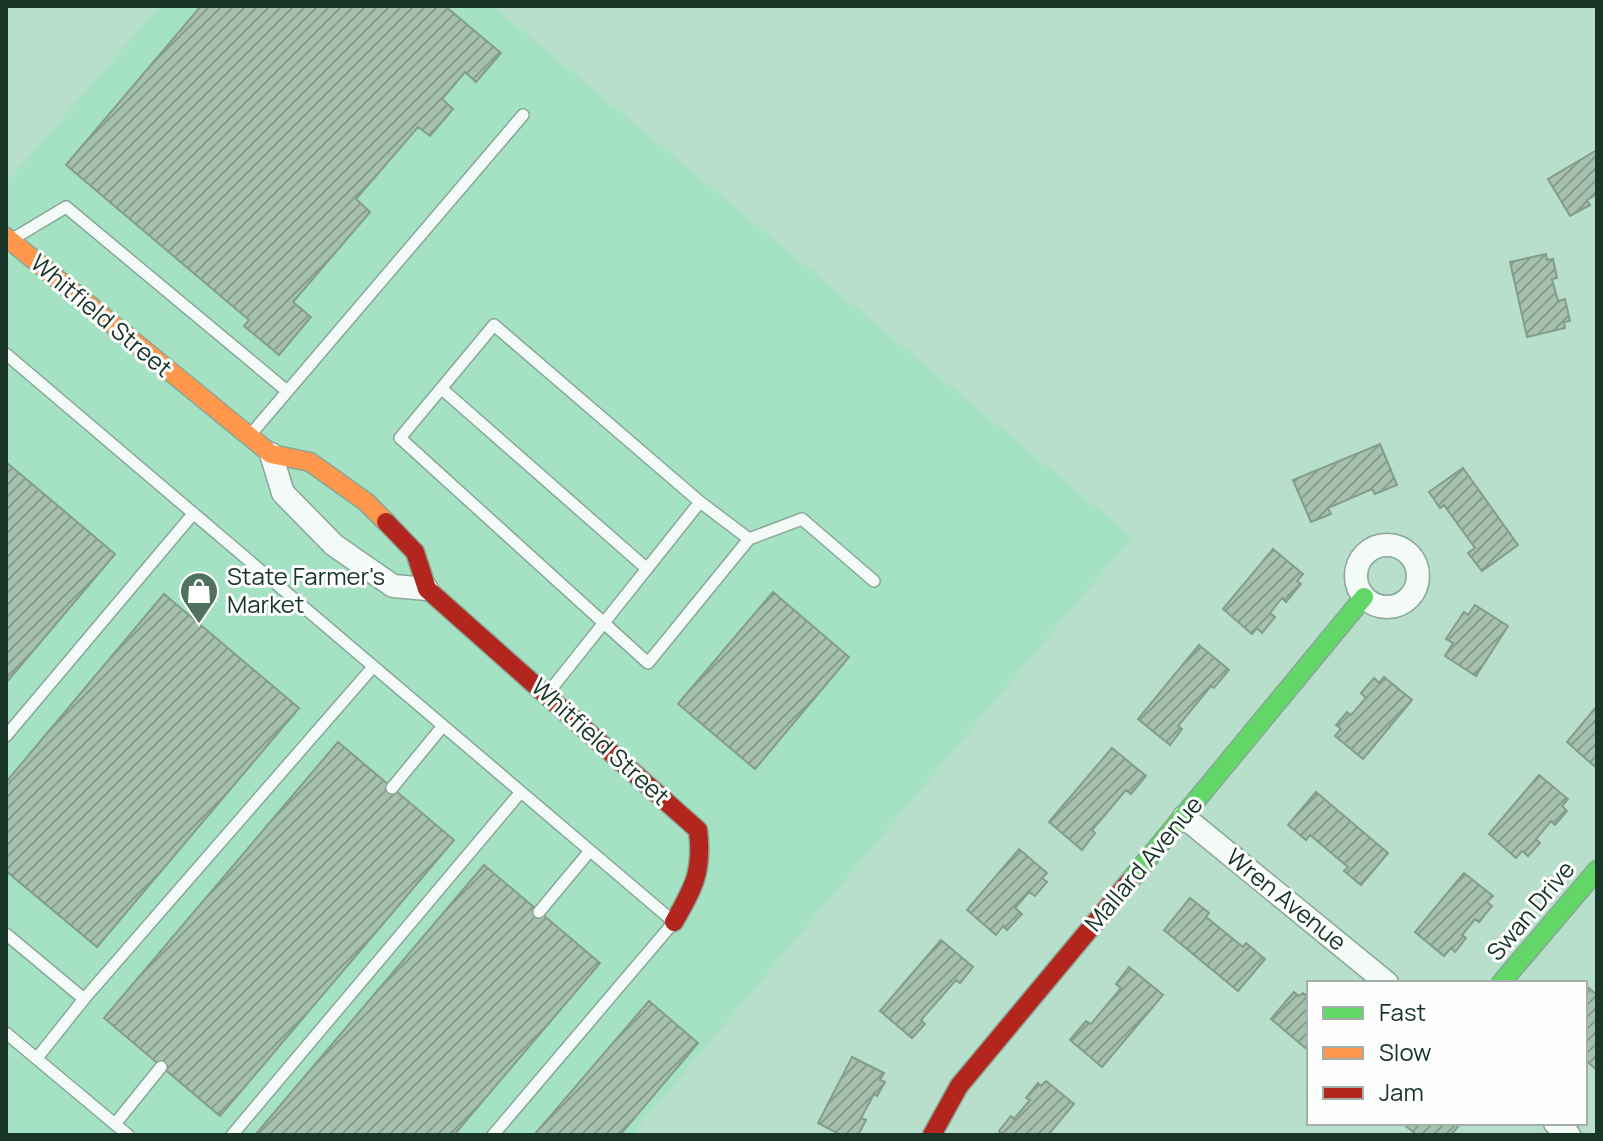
<svg xmlns="http://www.w3.org/2000/svg" width="1603" height="1141" font-family="Manrope,sans-serif">
<style>
.built{fill:#a5e2c3}
.building{fill:url(#building-hatch);stroke:#839d8b;stroke-width:2}
.lines{fill:none;stroke-linecap:round;stroke-linejoin:round}
.lane-casing{stroke:#88a797;stroke-width:14}
.street-casing{stroke:#88a797;stroke-width:25}
.fast-casing{stroke:#88a797;stroke-width:21}
.slow-casing{stroke:#88a797;stroke-width:21}
.jam-casing{stroke:#88a797;stroke-width:21}
.lane{stroke:#f4faf7;stroke-width:11}
.street{stroke:#f4faf7;stroke-width:22}
.fast{stroke:#63d668;stroke-width:18}
.slow{stroke:#ff974d;stroke-width:18}
.jam{stroke:#b3261e;stroke-width:18}
.labels{text-anchor:middle;stroke-width:6;stroke-linejoin:round;paint-order:stroke}
.street-label{font-size:24px;fill:#183527;stroke:#fefefe}
.poi-label{font-size:24px;fill:#183527;stroke:#fefefe;text-anchor:start}
</style>
<defs>
<pattern id="building-hatch" width="6" height="6" patternUnits="userSpaceOnUse" patternTransform="scale(2)"><rect width="6" height="6" fill="#a7c1af"/><path d="M-1 1l2-2M0 6l6-6M5 7l2-2" fill="none" stroke="#879e8e"/></pattern>
</defs>
<rect width="100%" height="100%" fill="#b8dfcb"/>
<!-- built -->
<path class="built" d="M160 6H493L1132 537 632 1135H6V183Z"/>
<!-- building -->
<path class="building" d="M201 6H445L501 53 476 82 465 72 442 99 453 109 430 136 418 127 356 199 370 212 293 302 311 317 279 355 244 326 249 320 66 165Z
M1597 150V194L1587 200 1590 205 1570 216 1548 179Z
M1546 254 1547 260 1553 259 1557 278 1552 279 1558 301 1565 299 1570 321 1564 322 1565 328 1527 337 1510 262Z
M1380 444 1397 485 1375 494 1372 489 1328 508 1331 514 1311 522 1293 480Z
M6 462 115 554 6 683Z
M1463 468 1518 545 1482 571 1468 553 1475 548 1444 505 1440 508 1429 492Z
M1273 549 1303 574 1297 581 1301 584 1286 602 1282 598 1270 613 1275 617 1262 633 1257 628 1252 634 1223 609Z
M773 592 849 657 755 769 678 704Z
M164 594 299 708 97 947 6 871V782Z
M1475 605 1508 626 1476 676 1445 656 1453 643 1446 639 1464 612 1468 615Z
M1199 645 1229 670 1214 688 1211 686 1178 726 1182 729 1170 745 1138 719Z
M1384 677 1412 700 1363 759 1335 736 1341 729 1336 725 1347 712 1351 715 1366 698 1361 693 1374 678 1379 683Z
M1597 706V763L1594 766 1567 742Z
M338 742 454 840 220 1116 104 1018Z
M1112 748 1146 776 1131 794 1126 790 1092 830 1095 833 1082 850 1049 822Z
M1539 775 1568 799 1562 806 1567 811 1555 825 1551 821 1536 839 1540 843 1528 856 1522 851 1516 858 1489 834Z
M1316 792 1388 853 1361 885 1344 871 1348 867 1310 835 1306 840 1288 825Z
M1019 849 1047 873 1042 878 1047 882 1035 896 1029 892 1015 908 1022 914 1007 930 1003 926 996 935 967 910Z
M484 865 600 963 454 1135H255Z
M1464 873 1493 896 1487 902 1492 906 1479 922 1475 919 1462 935 1466 938 1455 952 1451 948 1444 956 1415 932Z
M1190 898 1209 913 1206 917 1243 947 1246 943 1265 959 1238 991 1164 930Z
M941 940 973 967 960 983 956 980 921 1020 925 1024 912 1038 880 1011Z
M1129 967 1163 995 1102 1067 1070 1040 1086 1021 1091 1024 1121 988 1116 984Z
M1585 985 1597 995V1070L1585 1060Z
M1294 992 1299 996 1303 993 1309 998V1051L1271 1019Z
M649 1001 698 1043 620 1135H534Z
M852 1057 884 1073 880 1080 885 1082 877 1096 874 1094 861 1118 866 1120 858 1135H841L818 1123Z
M1046 1081 1074 1104 1048 1135H1002L999 1131 1011 1116 1014 1119 1030 1100 1026 1098 1038 1083 1041 1086Z
M1402 1123H1461L1451 1135H1417Z"/>
<g class="lines">
<!-- lane casing -->
<g class="lane-casing">
<path id="lane" d="M11 240 66 207 287 391
M6 354 674 922 493 1135
M442 389 646 568
M251 434 523 115
M749 539 802 519 874 581
M548 693 700 502 494 325 400 438 648 663 749 539 700 502
M6 736 193 514
M392 788 442 727
M539 912 589 852
M6 934 84 999 37 1058
M84 999 373 667
M6 1033 128 1135
M115 1124 161 1067
M232 1135 520 793"/>
</g>
<!-- street casing -->
<g class="street-casing">
<path id="street" d="M271 454 283 493 334 545 393 586 427 589
M1356 576a31 31 0 1 1 62 0a31 31 0 1 1-62 0Z
M1184 817 1387 983
M1555 1123 1569 1135"/>
</g>
<!-- fast casing -->
<g class="fast-casing">
<path id="fast" d="M1128 883 1364 597
M1501 983 1597 870"/>
</g>
<!-- slow casing -->
<g class="slow-casing">
<path id="slow" d="M6 237 271 454 310 462 366 502 386 522"/>
</g>
<!-- jam casing -->
<g class="jam-casing">
<path id="jam" d="M386 522 415 552 427 589 698 830C703 871 694 887 674 922
M932 1135 959 1086 1128 883"/>
</g>
<!-- lane -->
<use href="#lane" class="lane"/>
<!-- street -->
<use href="#street" class="street"/>
<!-- fast -->
<use href="#fast" class="fast"/>
<!-- slow -->
<use href="#slow" class="slow"/>
<!-- jam -->
<use href="#jam" class="jam"/>
</g>
<!-- icons -->
<defs>
<g id="shop-pin" transform="scale(2)"><path d="M0 17L-7.5 6A9.5 9.5 0 1 1 7.5 6Z" fill="#507060" stroke="#fefefe"/><path d="M-5-2.5h2.3a2.7 3.5 0 0 1 5.4 0H5L5.5 6h-11ZM-1.5-2.5h3a1.5 2.3 0 0 0-3 0Z" fill="#fff"/></g>
</defs>
<g fill-rule="evenodd">
<use href="#shop-pin" x="199" y="591"/>
</g>
<g class="labels">
<!-- street labels -->
<g class="street-label">
<text transform="translate(101 316) rotate(40)" y="8">Whitfield Street</text>
<text transform="translate(600 742) rotate(42)" y="8">Whitfield Street</text>
<text transform="translate(1144 864) rotate(-50)" y="8">Mallard Avenue</text>
<text transform="translate(1286 900) rotate(39)" y="8">Wren Avenue</text>
<text transform="translate(1531 911) rotate(-50)" y="8">Swan Drive</text>
</g>
<!-- poi labels -->
<g class="poi-label">
<text x="227" y="585">State Farmer's<tspan x="227" dy="28">Market</tspan></text>
</g>
</g>
<!-- border -->
<rect width="1603" height="1141" fill="none" stroke="#183527" stroke-width="16"/>
<!-- legend -->
<rect x="1307" y="981" width="280" height="144" fill="#fefefe" stroke="#a2aea8" stroke-width="2"/>
<rect x="1323" y="1007" width="40" height="12" fill="#63d668" stroke="#a2aea8" stroke-width="2"/>
<text x="1379" y="1021" font-size="24" fill="#183527">Fast</text>
<rect x="1323" y="1047" width="40" height="12" fill="#ff974d" stroke="#a2aea8" stroke-width="2"/>
<text x="1379" y="1061" font-size="24" fill="#183527">Slow</text>
<rect x="1323" y="1087" width="40" height="12" fill="#b3261e" stroke="#a2aea8" stroke-width="2"/>
<text x="1379" y="1101" font-size="24" fill="#183527">Jam</text>
</svg>
